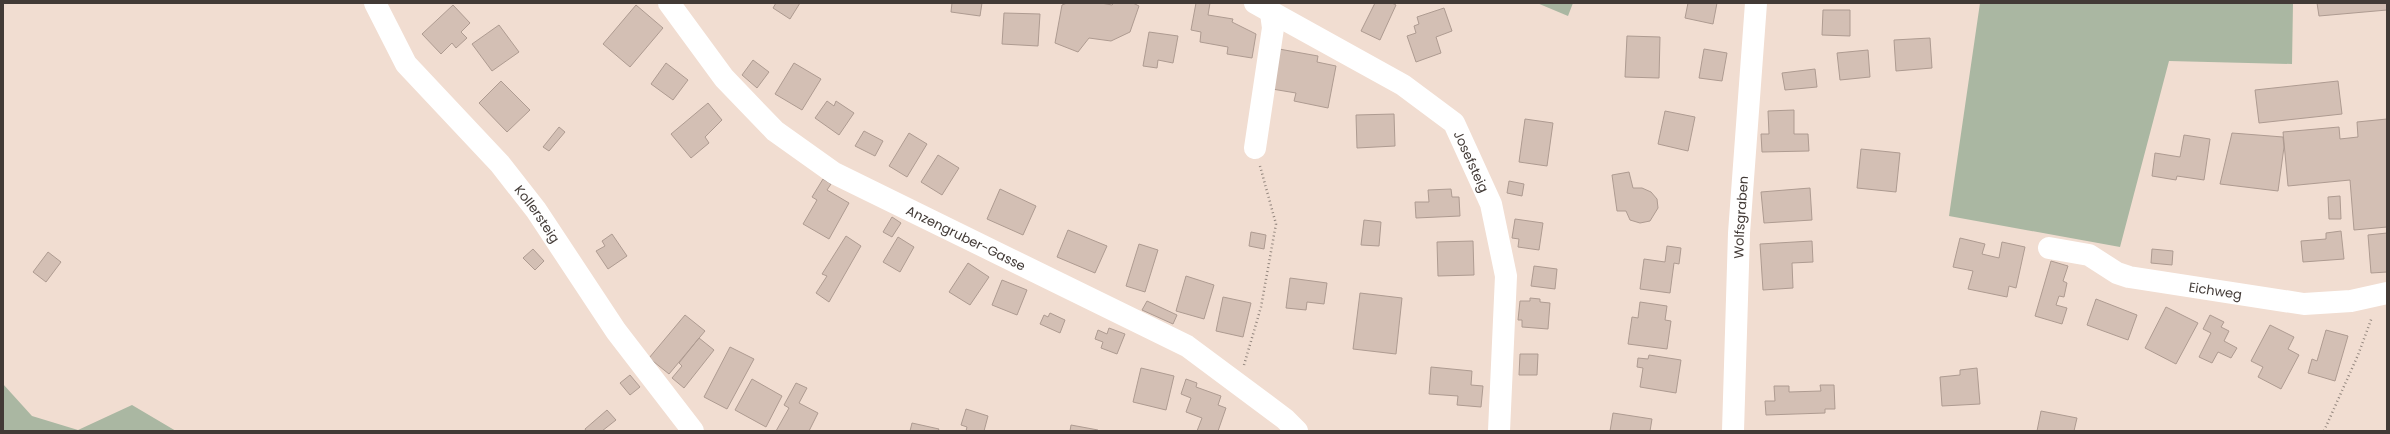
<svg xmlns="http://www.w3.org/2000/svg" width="2390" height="434" font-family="Poppins,sans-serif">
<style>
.green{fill:#aab7a2}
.building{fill:#d3bfb4;stroke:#ae9b91}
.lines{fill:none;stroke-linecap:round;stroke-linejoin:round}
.path{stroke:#92857d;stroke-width:2.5;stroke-dasharray:1 3;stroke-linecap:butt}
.minor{stroke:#fff;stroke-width:22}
.labels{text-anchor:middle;stroke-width:3.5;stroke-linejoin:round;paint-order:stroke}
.street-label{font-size:13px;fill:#423a36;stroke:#fff}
</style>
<rect width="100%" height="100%" fill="#f1ddd1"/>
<!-- green -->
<path class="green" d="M1537 3H1573L1568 16Z
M1980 3H2293L2292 64 2169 61 2120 247 1949 216Z
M3 384 32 416 78 430 132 405 176 431H3Z"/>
<!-- building -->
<path class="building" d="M776 3H800L790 19 773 8Z
M952 3H982L980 16 951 12Z
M1067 3H1101L1112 5 1114 3H1133L1139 6 1130 32 1111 41 1089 38 1078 52 1055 43 1062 5Z
M1196 3H1210L1208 15 1233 19 1232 22 1256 34 1252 58 1227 54 1228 47 1200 42 1201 32 1191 30Z
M1375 3H1392L1396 5 1380 40 1361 31Z
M1688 3H1717L1713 24 1685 18Z
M2317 3H2387V10L2319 16Z
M453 5 470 23 461 32 467 38 456 48 452 43 441 54 422 34Z
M636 5 663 28 630 67 603 44Z
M1444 8 1452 31 1436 37 1441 53 1416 62 1407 36 1416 33 1414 26 1419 24 1417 17Z
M1823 10H1850V36L1822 35Z
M1004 13 1040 14 1038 46 1002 44Z
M499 25 519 52 492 71 472 44Z
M1149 32 1178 36 1173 63 1158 60 1157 68 1143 66Z
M1627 36 1660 37 1659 78 1625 77Z
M1930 38 1932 68 1896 71 1894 40Z
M1279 49 1318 56 1317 62 1336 66 1328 108 1294 101 1296 93 1272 89Z
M1704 49 1727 53 1722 81 1699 78Z
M1868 50 1870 77 1840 80 1837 53Z
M753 60 769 72 757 88 742 75Z
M666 63 688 80 673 100 651 84Z
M794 63 821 79 802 110 775 94Z
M1815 69 1817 87 1785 90 1782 73Z
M501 81 530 110 507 132 479 103Z
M2338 81 2342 114 2259 123 2255 90Z
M827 101 834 106 836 101 854 113 839 135 815 118Z
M708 103 722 120 705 137 709 143 691 158 671 134Z
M1794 110V134H1808L1809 151 1762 152 1761 134H1769L1768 111Z
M1665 111 1695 117 1688 151 1658 144Z
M1394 114 1395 146 1357 148 1356 115Z
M1525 119 1553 123 1547 166 1519 162Z
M2387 119V227L2354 230 2350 180 2288 186 2283 132 2339 127 2340 139 2358 137 2357 122Z
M559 127 565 132 549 151 543 147Z
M864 131 883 141 875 156 855 146Z
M909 133 927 144 907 177 889 166Z
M2232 133 2283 137 2284 147 2278 191 2220 184Z
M2184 135 2210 139 2204 180 2177 176 2176 180 2152 176 2155 153 2180 157Z
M1861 149 1900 153 1896 192 1857 188Z
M938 155 959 168 942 195 921 182Z
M1629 172 1633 188H1642L1651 192 1657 199 1658 208 1650 221 1640 223 1630 220 1626 211H1617L1612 175Z
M823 179 831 184 827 190 849 203 829 239 803 224 817 200 812 197Z
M1509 181 1524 184 1522 196 1507 193Z
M1810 188 1812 220 1764 223 1761 192Z
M1000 189 1036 206 1023 235 987 219Z
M1451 189 1452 197H1459L1460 216 1416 218 1415 202H1429L1428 190Z
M2340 196 2341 219H2329L2328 197Z
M892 217 901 223 892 237 883 232Z
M1515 219 1543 223 1539 250 1518 247 1519 239 1512 238Z
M1364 220 1381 222 1379 246 1361 245Z
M1068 230 1107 246 1095 273 1057 257Z
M2341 231 2344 259 2303 262 2301 241 2326 239V233Z
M1251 232 1266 235 1264 249 1249 246Z
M2387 233V272L2371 273 2368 235Z
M612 234 627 256 608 269 596 251 605 246 602 241Z
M846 236 861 246 829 302 816 293 827 276 822 274Z
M898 237 914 247 900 272 883 262Z
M1960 238 1985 244 1982 254 1999 258 2002 242 2025 247 2016 288 2009 286 2007 297 1968 289 1973 271 1953 267Z
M1473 241 1474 275 1438 276 1437 242Z
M1812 241 1813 262 1792 263 1793 288 1763 290 1760 244Z
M1139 244 1158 250 1145 292 1126 286Z
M1667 246 1681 248 1679 264 1674 263 1670 293 1640 289 1644 259 1665 262Z
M533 249 544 261 535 270 523 258Z
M2152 249 2173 251 2172 265 2151 263Z
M48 252 61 262 46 282 33 272Z
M2051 261 2068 266 2063 281 2067 283 2064 297 2059 296 2056 305 2067 308 2062 324 2035 316Z
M968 263 989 277 970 305 949 292Z
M1534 266 1557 269 1555 289 1531 286Z
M1186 276 1214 285 1204 319 1176 311Z
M1290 278 1327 283 1324 304 1307 302 1306 310 1286 308Z
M1002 280 1027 290 1017 315 992 305Z
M1360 293 1402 298 1396 354 1353 349Z
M1223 297 1251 303 1243 337 1216 331Z
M1530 298 1540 299V302L1550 303 1548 329 1522 327V320H1518L1520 301H1530Z
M2096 299 2137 315 2128 340 2087 325Z
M1147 301 1177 315 1173 324 1142 310Z
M1640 302 1667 306 1665 320 1671 321 1667 349 1628 344 1632 317 1638 318Z
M2166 307 2198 323 2176 364 2145 348Z
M1050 313 1065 320 1060 333 1040 324 1044 315 1048 317Z
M685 315 705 331 669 374 649 358Z
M2210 315 2224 322 2221 327 2229 331 2224 341 2237 348 2231 358 2218 352 2212 363 2199 357 2211 333 2203 329Z
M2270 325 2294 337 2288 349 2299 355 2281 389 2258 377 2263 367 2251 361Z
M1109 328 1125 334 1117 354 1101 348 1103 342 1095 339 1098 330 1107 334Z
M2326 330 2348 336 2335 381 2308 373 2312 359 2317 361Z
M699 338 714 350 684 388 672 378 682 366 679 363Z
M730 347 754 359 727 409 704 397Z
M1520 354H1538L1537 375H1519Z
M1649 355 1681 360 1676 393 1640 387 1643 368 1637 367 1638 358 1648 359Z
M1431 367 1472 371 1471 385 1483 386 1481 407 1457 405 1458 396 1429 394Z
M1141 368 1174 376 1166 410 1133 402Z
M1977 368 1980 404 1942 406 1940 377 1960 375V370Z
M630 375 640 387 630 395 620 383Z
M752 379 782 396 766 427 735 410Z
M1186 379 1197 383 1196 387 1221 396 1218 405 1226 408 1218 431H1197L1202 418 1186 412 1191 398 1181 394Z
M796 383 807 388 799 403 818 413 809 431H776L789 408 784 405Z
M1820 385H1834L1835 409H1825V413L1766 415 1765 401H1775L1774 386H1789V392L1821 391Z
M966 409 988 416 984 431H966L967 427 961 425Z
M607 410 616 420 602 431H586L585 429Z
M2041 411 2077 418 2074 431H2037Z
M1613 413 1652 419 1650 431H1610Z
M912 423 939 429 938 431H910Z
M1071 425 1098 430V431H1070Z"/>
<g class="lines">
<!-- path -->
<path class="path" d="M1244 365 1261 307 1276 224 1260 166
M2324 431 2358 355 2372 317"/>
<!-- minor -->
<g class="minor">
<path id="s1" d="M375 3 406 64 500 164 536 210 616 331 693 431"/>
<path id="s2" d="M669 3 724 78 775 131 834 173 1187 346 1285 419 1297 431"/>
<path id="s3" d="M1255 3 1403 85 1454 123 1491 204 1506 276 1499 431"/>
<path d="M1255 148 1273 28 1271 13"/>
<path id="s4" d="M2049 248 2089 255 2117 273 2129 277 2304 304 2351 301 2387 293"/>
<path id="s5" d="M1733 431 1739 233 1756 3"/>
</g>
</g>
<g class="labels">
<!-- street labels -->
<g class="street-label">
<text dy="5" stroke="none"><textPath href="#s3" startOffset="275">Josefsteig</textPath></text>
<text dy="5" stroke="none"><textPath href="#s1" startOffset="268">Kollersteig</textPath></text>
<text dy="5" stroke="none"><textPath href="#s5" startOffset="214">Wolfsgraben</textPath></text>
<text dy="5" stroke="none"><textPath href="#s2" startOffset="386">Anzengruber-Gasse</textPath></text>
<text dy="5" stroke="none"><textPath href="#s4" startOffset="174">Eichweg</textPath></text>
</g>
</g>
<!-- border -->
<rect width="2390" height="434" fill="none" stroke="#423a36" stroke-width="8"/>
</svg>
